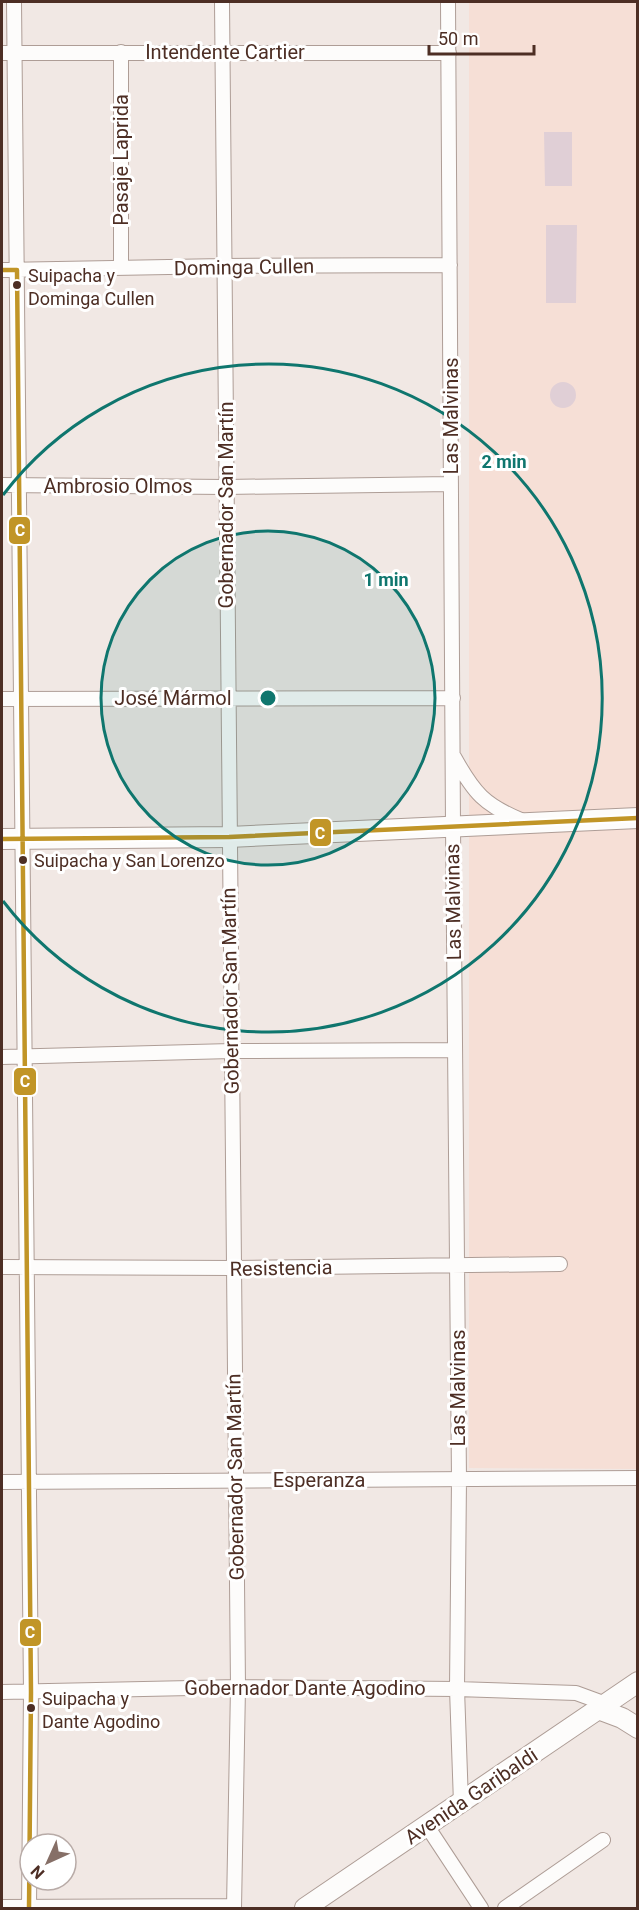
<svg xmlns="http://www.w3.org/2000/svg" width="639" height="1910" font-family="Roboto,sans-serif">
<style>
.built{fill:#f6dfd6}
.building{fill:#e0cfd6}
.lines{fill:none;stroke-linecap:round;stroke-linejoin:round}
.minor-casing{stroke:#ae9d96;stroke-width:16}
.secondary-casing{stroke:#ae9d96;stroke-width:22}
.minor{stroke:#fdfcfb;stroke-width:14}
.secondary{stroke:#fdfcfb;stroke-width:20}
.bus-1-casing{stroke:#fff;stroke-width:9}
.bus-1{stroke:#c19527;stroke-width:4.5}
.ring{fill:none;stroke:#0f766e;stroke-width:3}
.bus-dot{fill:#4d2e24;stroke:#fff;stroke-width:2}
.labels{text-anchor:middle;stroke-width:6;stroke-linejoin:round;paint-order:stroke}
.bus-label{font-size:18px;fill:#4d2e24;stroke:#fff;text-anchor:start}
.street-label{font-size:20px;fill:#4d2e24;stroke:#fff}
.centre{fill:#0f766e;stroke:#fff;stroke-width:3}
.ring-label{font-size:18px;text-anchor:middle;font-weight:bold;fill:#0f766e;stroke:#fff;stroke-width:6;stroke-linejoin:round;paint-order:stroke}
.line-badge{stroke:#fff;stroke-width:2}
.badge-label{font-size:16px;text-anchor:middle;font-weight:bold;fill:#fff}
</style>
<rect width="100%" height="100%" fill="#f1e8e4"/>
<!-- built -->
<path class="built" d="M469 2H637V1469L469 1468Z"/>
<!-- building -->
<path class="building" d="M544 132H572V186H545Z
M546 225H577L576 303H546Z
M550 395a13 13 0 1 1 26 0a13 13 0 1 1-26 0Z"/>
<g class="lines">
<!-- minor casing -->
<g class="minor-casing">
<path id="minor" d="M14 2 31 1692 29 1908
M222 2 238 1687 234 1908
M448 2 453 826 459 1479 457 1689 461 1803
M2 53H449
M121 268V52
M2 270 224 266 450 265
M2 485 226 487 451 484
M2 699 453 698
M454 757C474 793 484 805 523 821
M2 1057 231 1051 455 1050
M2 1267 233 1268 560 1264
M2 1482 638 1478
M2 1692 238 1687 457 1689 576 1693 606 1704
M427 1826 481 1908
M2 1907 234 1906
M505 1908 603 1840"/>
</g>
<!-- secondary casing -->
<g class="secondary-casing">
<path id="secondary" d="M2 839 229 837 638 818
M598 1709 622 1718 638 1728
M305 1908 638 1682"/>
</g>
<!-- minor -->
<use href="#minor" class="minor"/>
<!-- secondary -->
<use href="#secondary" class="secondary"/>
<!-- bus-1 casing -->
<g class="bus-1-casing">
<path id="bus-1" d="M2 270H17L31 1692 29 1908
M2 839 229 837 638 818"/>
</g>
<!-- bus-1 -->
<use href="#bus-1" class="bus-1"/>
</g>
<!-- distance rings -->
<circle cx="268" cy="698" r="167" fill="#0f766e" fill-opacity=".12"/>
<g class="ring">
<circle cx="268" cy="698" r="167"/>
<path d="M3 495A334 334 0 1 1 3 901"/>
</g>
<!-- markers -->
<g class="bus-dot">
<circle cx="17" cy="285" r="5"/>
<circle cx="23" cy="860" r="5"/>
<circle cx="31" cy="1708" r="5"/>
</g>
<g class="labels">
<!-- bus labels -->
<g class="bus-label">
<text x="28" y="282">Suipacha y<tspan x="28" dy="23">Dominga Cullen</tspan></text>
<text x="34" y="867">Suipacha y San Lorenzo</text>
<text x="42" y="1705">Suipacha y<tspan x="42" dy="23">Dante Agodino</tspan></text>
</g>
<!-- street labels -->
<g class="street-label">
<text x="225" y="59">Intendente Cartier</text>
<text transform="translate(121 160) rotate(-90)" y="7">Pasaje Laprida</text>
<text transform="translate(244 267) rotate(-1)" y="7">Dominga Cullen</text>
<text transform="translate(451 416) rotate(-90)" y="7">Las Malvinas</text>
<text x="118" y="493">Ambrosio Olmos</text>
<text transform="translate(226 505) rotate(-90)" y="7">Gobernador San Martín</text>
<text x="173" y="705">José Mármol</text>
<text transform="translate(453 902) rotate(-91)" y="7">Las Malvinas</text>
<text transform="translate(230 991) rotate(-91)" y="7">Gobernador San Martín</text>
<text transform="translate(281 1268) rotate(-1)" y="7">Resistencia</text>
<text transform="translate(458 1388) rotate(-90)" y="7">Las Malvinas</text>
<text transform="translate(235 1477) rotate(-91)" y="7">Gobernador San Martín</text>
<text x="319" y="1487">Esperanza</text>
<text x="305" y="1695">Gobernador Dante Agodino</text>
<text transform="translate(471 1796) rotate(-34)" y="7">Avenida Garibaldi</text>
</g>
</g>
<circle cx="268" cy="698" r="9" class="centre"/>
<g class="ring-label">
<text x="504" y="468">2 min</text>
<text x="386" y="586">1 min</text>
</g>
<g class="line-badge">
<rect x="8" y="516" width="23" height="29" rx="6" fill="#c19527"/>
<rect x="309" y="818" width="23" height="29" rx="6" fill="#c19527"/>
<rect x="13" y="1067" width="24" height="29" rx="6" fill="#c19527"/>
<rect x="19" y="1618" width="23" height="29" rx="6" fill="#c19527"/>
</g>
<g class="badge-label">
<text x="20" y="536">C</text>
<text x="320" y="839">C</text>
<text x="25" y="1087">C</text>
<text x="30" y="1638">C</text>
</g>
<!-- border -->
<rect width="639" height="1910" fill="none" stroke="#4d2e24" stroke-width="6"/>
<!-- north arrow -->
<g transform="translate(48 1862) rotate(225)"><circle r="28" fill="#ffffff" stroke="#b8aba7" stroke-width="1.5"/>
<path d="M0-4.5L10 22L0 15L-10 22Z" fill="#866f67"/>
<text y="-9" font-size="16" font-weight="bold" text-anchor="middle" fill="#4d2e24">N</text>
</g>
<!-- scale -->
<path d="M429 45v9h105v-9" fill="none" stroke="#4d2e24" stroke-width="3"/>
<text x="438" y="45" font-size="18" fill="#4d2e24" stroke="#ffffff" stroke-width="4.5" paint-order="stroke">50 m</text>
</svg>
